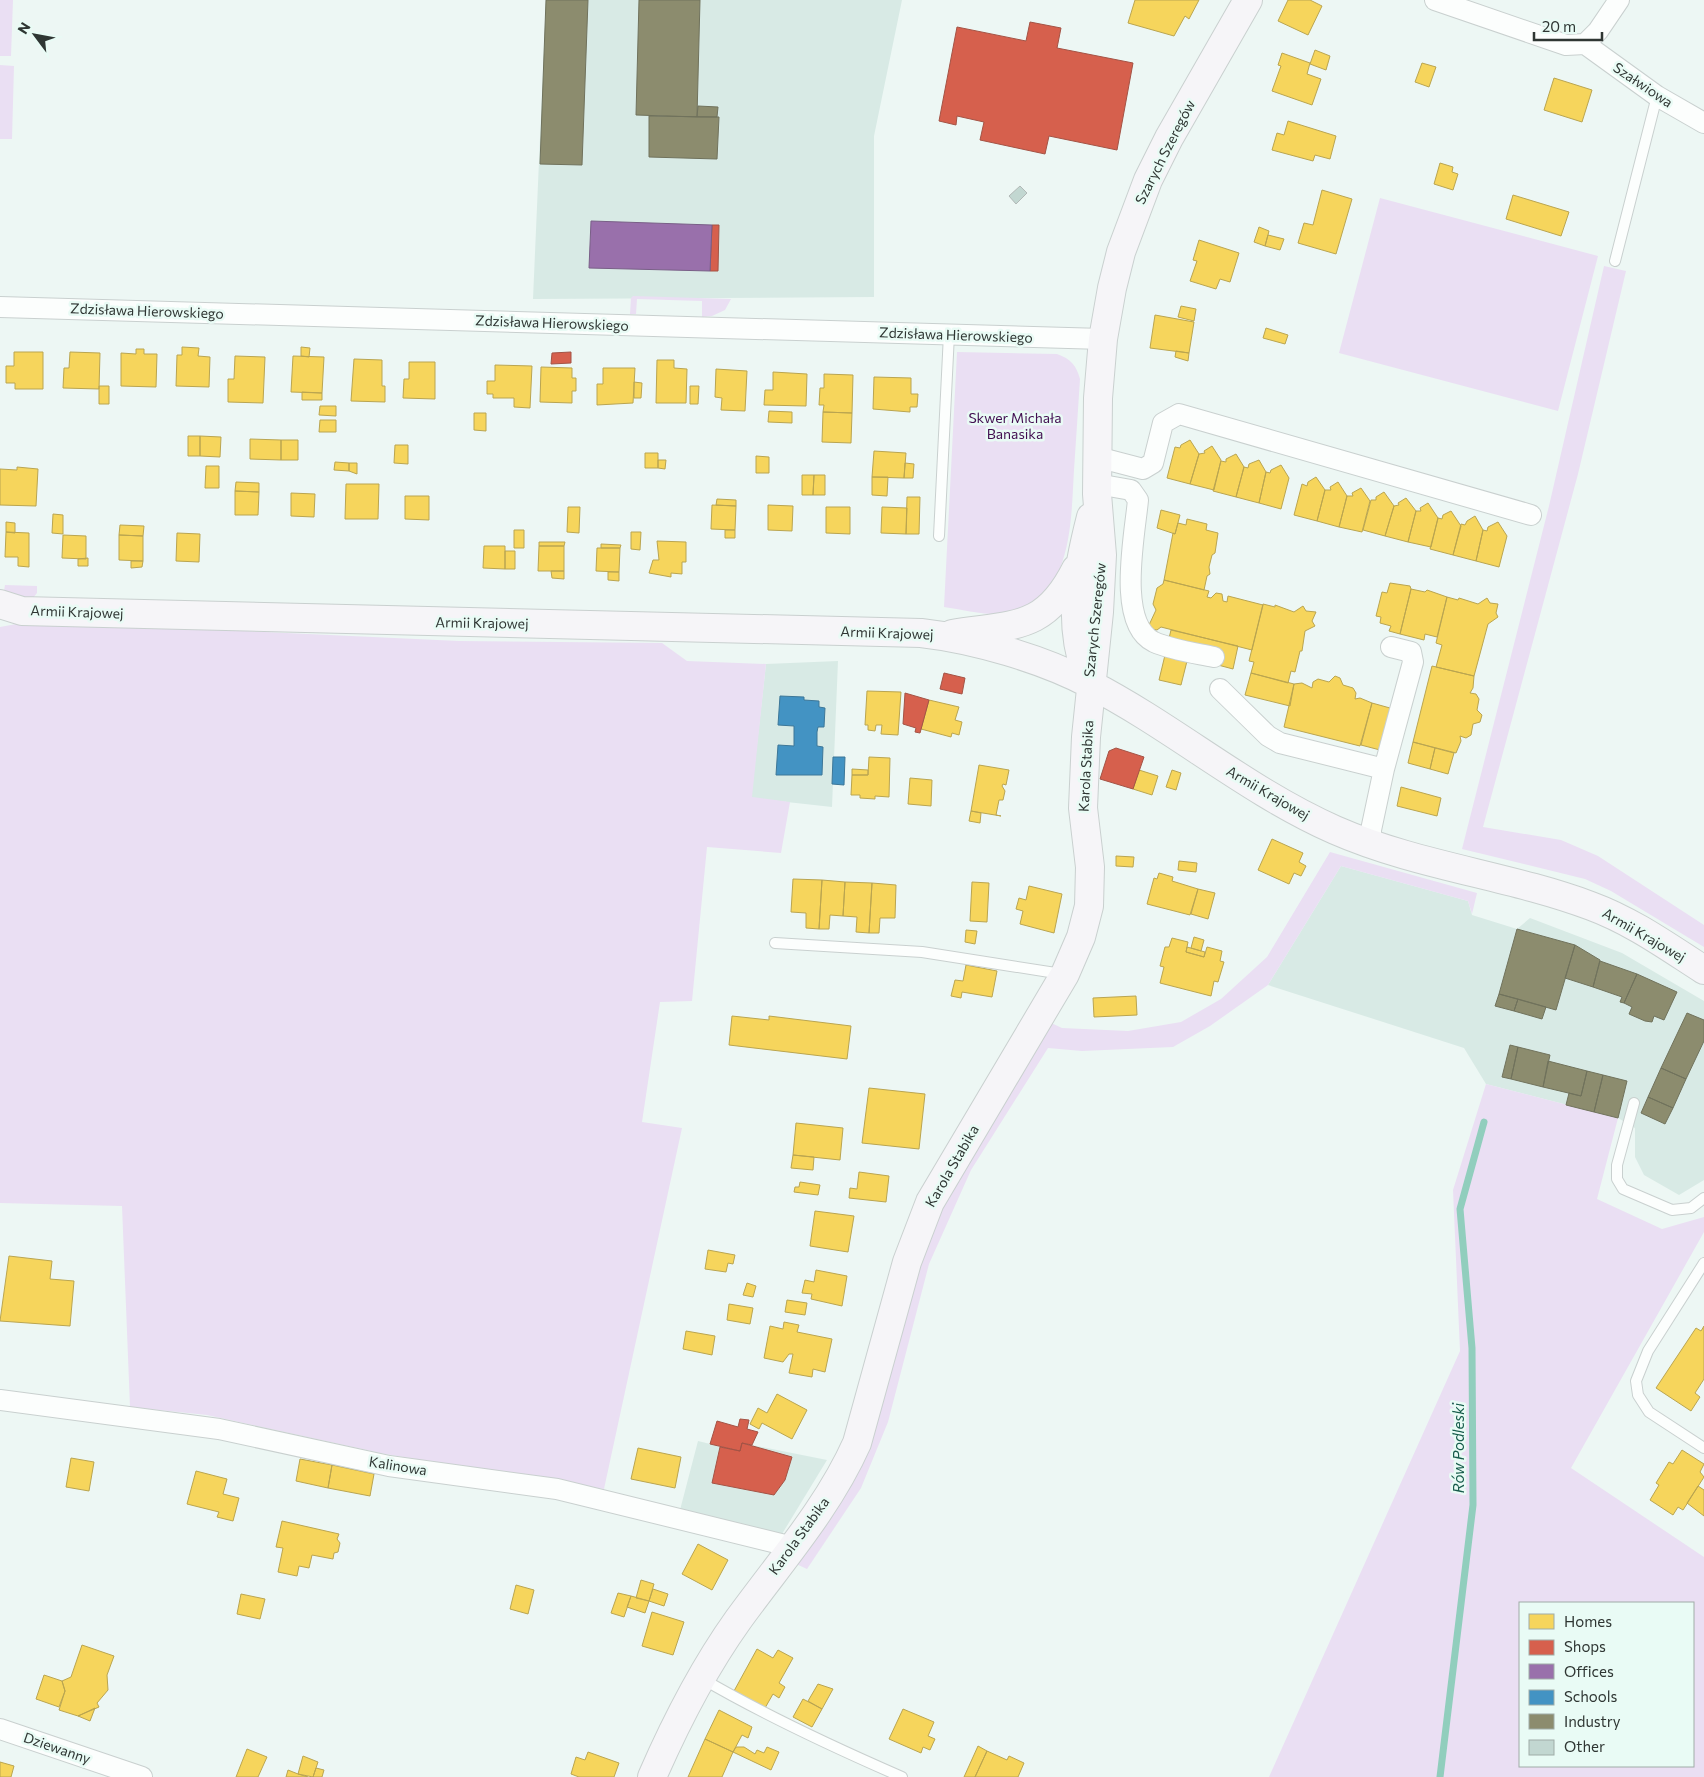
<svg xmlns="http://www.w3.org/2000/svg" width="1704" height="1777" font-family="Commissioner,sans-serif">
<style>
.built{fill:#d8eae5}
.green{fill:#eadff3;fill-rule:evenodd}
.homes{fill:#f6d55c;stroke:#baa550}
.shops{fill:#d6604d;stroke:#a45345}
.offices{fill:#9970ab;stroke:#795f87}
.schools{fill:#4393c3;stroke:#3d7798}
.industry{fill:#8c8c6e;stroke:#70725c}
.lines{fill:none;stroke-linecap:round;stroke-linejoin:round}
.stream{stroke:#91cebd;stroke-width:7}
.building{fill:#c2d7d1;stroke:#b2b9b7}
.lane-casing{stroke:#c9d0cf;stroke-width:12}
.street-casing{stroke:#c9d0cf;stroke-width:22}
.secondary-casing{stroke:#c9d0cf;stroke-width:30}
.lane{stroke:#fcfefd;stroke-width:10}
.street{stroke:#fcfefd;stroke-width:20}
.secondary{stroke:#f6f5f8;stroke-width:28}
.labels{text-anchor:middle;stroke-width:5;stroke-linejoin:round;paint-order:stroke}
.street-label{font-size:14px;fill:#2f3633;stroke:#e9fbf5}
.park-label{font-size:14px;fill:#420f51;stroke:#e9fbf5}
.water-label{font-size:15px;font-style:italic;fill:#185c4c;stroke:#e9fbf5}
</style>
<rect width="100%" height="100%" fill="#edf7f4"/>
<!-- built -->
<path class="built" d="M546 0H902L874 136V297L533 299Z
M838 661 832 807 751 798 766 664Z
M1341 866 1468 901 1472 915 1517 929 1530 918 1622 953 1704 1001V1180L1679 1195 1644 1175 1635 1157V1128L1618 1118 1486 1084 1464 1048 1268 985Z
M698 1441 739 1451 742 1443 827 1460 782 1534 680 1510Z"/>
<!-- green -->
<path class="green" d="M0 0H13L11 56H0Z
M0 65 14 66 12 139H0Z
M1380 198 1598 256 1558 411 1339 353Z
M1604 266 1626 271 1578 474 1483 827 1561 840 1598 856 1704 925V947L1611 891 1585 879 1462 849 1549 506Z
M633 296 731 299 725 310 712 316 702 317V301L637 299 636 314H630L631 298Z
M957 352 1057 354C1071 359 1076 365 1080 379 1078 410 1076 440 1074 470 1071 518 1073 590 1019 611 998 619 966 610 944 607Z
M5 585 37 586V593L33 598 8 597 4 591Z
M33 621 459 641 662 643 687 661 766 664 752 797 790 802 781 853 707 847 692 1001 660 1002 642 1122 682 1128 604 1489 385 1454 207 1415 130 1407 122 1206 0 1203V627Z
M1330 852 1477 893 1472 914 1468 901 1341 866 1268 985 1210 1026 1173 1047 1082 1051 1048 1048 971 1170 929 1264 888 1422 861 1488 807 1569 794 1563 948 1193 1049 1022 1062 1028 1128 1031 1181 1022 1221 999 1267 957Z
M1486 1084 1618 1118 1597 1199 1662 1229 1704 1217V1232L1571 1468 1704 1557V1777H1269L1460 1351 1453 1190ZM1520 1603H1693V1766H1520Z"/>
<!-- homes -->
<path class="homes" d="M1135 0H1199L1189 19 1185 16 1174 36 1128 23Z
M1288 0H1310L1322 6 1308 35 1278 21Z
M1315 50 1330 56 1326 70 1310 64Z
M1282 53 1310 63 1307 74 1321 79 1312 105 1272 91 1281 66 1278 65Z
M1422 63 1436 67 1429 87 1415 82Z
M1554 78 1592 90 1582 122 1544 110Z
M1288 121 1336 136 1330 159 1315 155 1313 161 1272 150 1277 133 1284 135Z
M1440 163 1453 167 1452 172 1458 174 1453 190 1434 184Z
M1322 190 1352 199 1336 254 1298 243 1304 223 1313 225Z
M1513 195 1569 212 1561 236 1506 219Z
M1259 227 1269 231 1265 246 1254 242Z
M1268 235 1284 239 1280 250 1265 246Z
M1199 240 1239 253 1230 282 1220 279 1216 289 1190 281 1197 261 1193 260Z
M1181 306 1196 309 1194 321 1178 317Z
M1155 315 1194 322 1189 353 1150 348Z
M1266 328 1288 335 1285 344 1263 338Z
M182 347 199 348 198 356 210 357 209 387 176 386 177 355H182Z
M301 347 310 348 309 357 301 356Z
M136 349H144V354H157L156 387 121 386V353L136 354Z
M1176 351 1189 353 1188 361 1175 357Z
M14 352H43V389H15V383H6V366H14Z
M70 352 100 353 99 389 63 388 64 368H69Z
M235 356 265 357 263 403 228 402V379H234Z
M293 356 324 357 322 393 291 392Z
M354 359 382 360V386H385V402L351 401Z
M657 360H674V368L687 369 686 403H656Z
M409 362H435V399L403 398 404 379H409Z
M495 365 532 366 530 408 514 407V398H493V394H487V381H495Z
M541 367 572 368V378H576V391H572V403L540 402Z
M603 368H635L633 403 597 405V384H603Z
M716 369 747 371 745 411 721 410 722 398 715 397Z
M773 372 807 374 806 406 764 405 765 390H773Z
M824 374 853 375 852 413 823 412 824 405H819L820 388H824Z
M874 377 911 378V394H918L917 407H910V412L873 409Z
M634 382 642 383 641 398H634Z
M99 386H109V404H99Z
M690 386H699L698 404H690Z
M302 392 322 393V400H302Z
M320 406H336V416L319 415Z
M769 411 792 412V423L768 422Z
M823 412 852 413 851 443 822 442Z
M474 413H486V431L474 430Z
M320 420H336V432H319Z
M188 436H200V456H188Z
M200 436 221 437 220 457 200 456Z
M250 439 281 440V460L250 459Z
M281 440H298V460H281Z
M1190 440 1199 454 1190 484 1167 478 1175 447 1180 448 1181 445Z
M395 445H408V464L394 463Z
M1212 446 1221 460 1214 490 1190 484 1199 454 1205 453 1204 451Z
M874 451 906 453 904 478 872 477Z
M645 453H658V468H645Z
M1236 454 1244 467 1236 497 1213 491 1221 461 1226 462V459Z
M756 456 769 457V473H756Z
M658 460H666L665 469 658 468Z
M1259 460 1266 472 1259 503 1236 497 1244 467 1248 468 1249 464Z
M335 462 349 463V471L334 470Z
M349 463H357V474L349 471Z
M905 463 914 464 913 478H904Z
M1281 465 1289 478 1281 509 1259 503 1266 472 1270 473 1271 470Z
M206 466H219V488H205Z
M17 467 38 469 36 506 0 505V469L17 470Z
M802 475H814L813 495H802Z
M814 475H825V495H813Z
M872 477H888L887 496 872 495Z
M1316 477 1325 490 1317 521 1294 515 1302 484 1307 486 1308 482Z
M236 482 259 483V492L235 491Z
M1338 482 1347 496 1339 527 1317 521 1325 490H1331L1330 487Z
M346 484H379L378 519H345Z
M1361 488 1370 501 1362 532 1339 527 1347 496H1353L1352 493Z
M235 491 259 492 258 515H235Z
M1384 492 1394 506 1385 536 1363 530 1371 500H1376V497Z
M291 493 315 494 314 517 291 516Z
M405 496H429V520L405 519Z
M907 497H920L919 534H906Z
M1406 498 1416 511 1408 542 1385 536 1394 506 1399 505 1398 503Z
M717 499 736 500V506L716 505Z
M1428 503 1438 518 1431 547 1408 542 1416 511H1421L1420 508Z
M712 505 736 506 735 530 711 529Z
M768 505 793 506 792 531 768 530Z
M568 507H580L579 533 567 532Z
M826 507H850V534L826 533Z
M882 507 907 508 906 534 881 533Z
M1161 510 1180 515 1175 534 1157 528Z
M1451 511 1461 526 1453 555 1430 549 1438 518 1442 519 1443 515Z
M53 514 63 515V534L52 533Z
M1475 516 1483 530 1476 561 1453 555 1461 524 1465 525 1467 521Z
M1187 519 1207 524 1206 530 1218 533 1215 553 1212 555 1209 567 1210 574 1207 576 1204 590 1164 580 1173 533 1175 534 1178 523 1186 525Z
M6 522 15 523V533L6 532Z
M1498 522 1507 536 1499 567 1476 561 1483 530 1487 531 1488 527Z
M120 525 144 526 143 536 119 535Z
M514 530H524V548H514Z
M725 530H735V538H725Z
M6 532 29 533V567L18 566V557H5Z
M631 532H641L640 550 631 549Z
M177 533 200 534 199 562 176 561Z
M63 535 86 536V559L62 558Z
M119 535 143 536V561L119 560Z
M657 541 686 542V562H682V574L671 573V577L649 573 653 560H659Z
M539 542H565L564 546H539Z
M601 544 621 545 620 548H601Z
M484 546H505V569L483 568Z
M539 546H564V571H538Z
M597 548H620L619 572 596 571Z
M505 551H515V569H505Z
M88 558V566H78V559Z
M131 561H143L142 567 131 568Z
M551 571H564V579L552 578Z
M608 572H619V581L608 580Z
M1164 580 1209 591 1207 597 1211 598 1216 593 1222 594 1223 601 1227 602 1228 596 1263 605 1252 650 1161 627 1157 630 1151 629 1149 625 1156 610 1153 604 1157 588 1163 584Z
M1390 583 1410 586 1411 589 1400 634 1389 631 1391 626 1380 623 1381 617 1376 616 1382 592 1387 593Z
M1411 589 1425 592 1427 590 1447 597 1437 637 1425 634 1424 640 1400 634Z
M1447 597 1458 600 1459 598 1478 604 1487 598 1490 603 1498 604 1496 613 1498 617 1488 624 1474 676 1436 667 1442 645 1436 643Z
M1263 604 1275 607V605L1294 612 1303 606 1306 611 1316 612 1312 621 1315 626 1305 631 1302 651H1300L1295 672 1291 671 1288 683 1251 673 1254 662 1249 661Z
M1171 630 1238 646 1233 669 1188 657 1181 685 1159 680Z
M1432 666 1474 676 1473 688 1470 693 1476 694 1479 699 1477 710 1482 715 1480 722 1473 724 1471 735 1466 738 1460 736 1461 741 1456 753 1413 742Z
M1251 673 1294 684 1290 706 1245 695Z
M1335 676 1340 678 1343 685 1353 688 1356 693 1355 699 1360 698 1372 703 1360 746 1284 727 1294 684 1302 683 1312 688 1313 682 1318 679 1329 682Z
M867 691 901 692 898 735 881 734 882 725H876L875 731 868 730V725H865Z
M929 700 959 707 955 720 962 722 959 735 952 733 951 737 921 729Z
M1372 703 1390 708 1380 750 1361 745Z
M1413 742 1435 748 1430 769 1408 763Z
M1435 748 1454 753 1448 774 1430 769Z
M869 757 890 758 889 797 875 796V799L860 798V795H851L852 775H868Z
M979 765 1009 770 1006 785 1003 784 1002 786 1005 791 1003 800H999L996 815 1001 816 971 811Z
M852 769 868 770V775H852Z
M1139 770 1158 776 1152 795 1133 789Z
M1172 770 1181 773 1176 790 1166 787Z
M910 778 932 780 931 806 908 804Z
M1401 787 1441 798 1437 816 1397 806Z
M971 811 981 813 980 823 969 821Z
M1272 839 1303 853 1299 862 1306 866 1301 876 1294 873 1289 884 1258 870Z
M1116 856 1134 857 1133 867 1116 866Z
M1179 861 1197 863 1196 872 1178 870Z
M1159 873 1173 877 1172 881 1198 889 1190 915 1147 904 1154 878 1157 879Z
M793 879 822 880 819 929 806 928V913L791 912Z
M822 880 845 882 843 916 830 915 829 929H819Z
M845 882 872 883 869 933 856 932 857 917 843 916Z
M972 882 989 883 987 922 970 921Z
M872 883 896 885 895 918H880L879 933H869Z
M1029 886 1062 894 1054 933 1020 924 1023 911 1016 909 1019 898 1026 900Z
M1198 889 1215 893 1208 919 1191 914Z
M966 930 977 931 975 944 965 942Z
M1194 937 1204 940 1201 951 1191 948Z
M1172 938 1188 942 1186 952 1204 957 1207 947 1222 951 1220 961 1224 962 1218 982 1214 981 1211 996 1160 983 1164 967 1160 966 1165 947H1169Z
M1187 947 1205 952 1204 957 1186 952Z
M966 965 997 971 992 997 962 992 961 998 951 996 955 980 963 981Z
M1136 996 1137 1015 1094 1017 1093 998Z
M732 1016 769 1020V1016L851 1026 847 1059 729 1045Z
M869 1088 925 1094 919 1149 862 1143Z
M796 1123 843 1128 840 1160 793 1155Z
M793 1155 814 1157 813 1170 791 1168Z
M859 1172 889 1176 886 1202 849 1198 850 1188 857 1189Z
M800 1182 820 1185 818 1195 794 1192 795 1187H799Z
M815 1211 854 1216 848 1252 810 1246Z
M708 1250 735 1255 733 1264 728 1263 726 1272 705 1269Z
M9 1256 52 1261 50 1279 74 1281 70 1326 0 1321Z
M816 1270 847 1276 842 1306 811 1299 812 1294 802 1293 805 1280 814 1282Z
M747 1283 756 1286 753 1297 743 1295Z
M787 1300 807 1303 805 1315 785 1312Z
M729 1304 753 1308 750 1324 727 1320Z
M784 1322 799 1325 797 1332 832 1339 825 1372 813 1369 812 1377 789 1373 793 1354H789L783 1362 764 1358 770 1326 783 1329Z
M1704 1326V1379L1695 1393 1700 1397 1691 1411 1656 1388 1696 1328 1701 1331Z
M686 1331 715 1336 712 1355 683 1349Z
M777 1394 807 1410 792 1439 762 1423 759 1429 750 1424 758 1408 767 1413Z
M638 1448 681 1457 675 1488 631 1479Z
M1682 1450 1704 1464 1700 1472 1704 1477 1683 1510 1678 1507 1673 1515 1650 1500 1659 1485 1656 1483 1669 1462 1673 1464Z
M71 1458 94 1462 89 1491 66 1487Z
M300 1459 332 1465 328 1488 296 1481Z
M332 1465 374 1474 370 1496 328 1488Z
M196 1471 227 1479 223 1494 239 1498 233 1521 217 1517 219 1512 187 1504Z
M1698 1486 1704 1490V1516L1687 1503Z
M282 1521 339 1534 337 1539 340 1543 338 1552 334 1553 333 1559 312 1555 309 1568 299 1566 297 1576 278 1572 283 1548 276 1547Z
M698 1544 728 1560 712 1590 682 1574Z
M641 1580 654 1584 649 1601 636 1598Z
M516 1585 534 1590 528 1614 510 1609Z
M653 1589 668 1594 664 1606 649 1601Z
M618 1593 631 1596 624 1617 611 1613Z
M241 1594 265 1599 260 1619 237 1614Z
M631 1596 649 1601 645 1613 627 1607Z
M652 1612 684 1622 673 1655 642 1646Z
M82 1645 114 1656 107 1675 108 1690 97 1703 99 1707 78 1716 59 1710 65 1691 62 1681 71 1677Z
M757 1649 773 1658 778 1650 793 1658 779 1683 785 1687 779 1698 773 1694 765 1708 734 1691Z
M44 1675 62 1681 65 1691 59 1707 36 1699Z
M818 1684 833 1689 822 1709 808 1701Z
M803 1699 822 1709 812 1727 793 1717Z
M95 1708 90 1721 78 1716Z
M903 1709 934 1722 928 1736 935 1739 930 1750 923 1747 921 1753 889 1739Z
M719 1710 752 1727 748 1738 742 1735 733 1752 705 1739Z
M705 1739 733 1752 722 1777H688Z
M978 1746 987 1751 975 1777H964Z
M736 1747H744L755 1754 757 1750 764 1753 767 1747 779 1752 771 1770 733 1752Z
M247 1749 267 1757 258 1777H236Z
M987 1751 1007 1760 1009 1756 1024 1763 1018 1777H975Z
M588 1752 619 1763 614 1777H579L571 1774 576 1757 585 1760Z
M303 1756 318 1762 313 1777 298 1774Z
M0 1762 14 1766 11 1777H0Z
M316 1768 324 1770 322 1777H313Z
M288 1770 298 1774 308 1777H286Z"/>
<!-- shops -->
<path class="shops" d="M1030 22 1061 28 1057 48 1133 63 1117 150 1049 136 1045 154 980 140 984 122 957 116 956 125 939 121 957 27 1026 41Z
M712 225H719L718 271H710Z
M571 352V363L551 364 552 353Z
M944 673 965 678 962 694 940 689Z
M905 693 929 700 920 733 915 732 916 728 903 724Z
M1116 748 1144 757 1133 789 1100 779 1109 751Z
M740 1419 749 1420 747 1429 758 1432 752 1445 742 1443 740 1451 710 1444 717 1421 738 1427Z
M742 1443 792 1457 785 1480 774 1495 712 1483 720 1447 740 1451Z"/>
<!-- offices -->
<path class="offices" d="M591 221 712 225 710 271 589 268Z"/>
<!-- schools -->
<path class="schools" d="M780 696 804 697V700L819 701V707L825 708 824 727H818L817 732V746L823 747 822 775H776L778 745 794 746V726L778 725Z
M833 757H845L844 785 832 784Z"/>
<!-- industry -->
<path class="industry" d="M546 0H588L582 165 540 164Z
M639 0H700L697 117 636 115Z
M698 106 718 107 717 117H697Z
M649 116 719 117 717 159 649 157Z
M1517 929 1575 945 1556 1010 1499 994Z
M1575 945 1600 960 1593 987 1565 978Z
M1600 961 1637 974 1624 1003 1620 1002 1622 997 1593 987Z
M1637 974 1677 992 1664 1020 1654 1016 1652 1022 1645 1021 1629 1014 1632 1007 1624 1003Z
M1499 994 1518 999 1514 1011 1495 1006Z
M1518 999 1546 1007 1542 1019 1514 1011Z
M1687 1013 1704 1020V1041L1686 1079 1661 1068Z
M1510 1045 1518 1047 1511 1079 1502 1077Z
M1518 1047 1550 1055 1543 1087 1511 1079Z
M1548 1061 1587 1071 1581 1096 1543 1087Z
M1661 1068 1686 1079 1673 1108 1648 1097Z
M1587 1071 1603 1075 1594 1112 1566 1105 1569 1093 1581 1096Z
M1603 1075 1627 1081 1618 1118 1594 1112Z
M1648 1097 1673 1108 1665 1124 1641 1113Z"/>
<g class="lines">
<!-- stream -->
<path class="stream" d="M1440 1777 1473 1505 1472 1348 1460 1209 1484 1122"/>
</g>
<!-- building -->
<path class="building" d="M1020 186 1027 193 1016 204 1009 196Z"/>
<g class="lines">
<!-- lane casing -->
<g class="lane-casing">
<path id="lane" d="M1615 261 1657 96
M939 536 949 334
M775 943 922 952 1062 974
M1634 1103 1617 1165V1179L1623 1189 1672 1210 1691 1208 1704 1198
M1704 1263 1648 1351 1636 1381 1638 1395 1649 1412 1704 1448
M701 1678C766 1716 833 1747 902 1777"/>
</g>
<!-- street casing -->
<g class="street-casing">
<path id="street" d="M1435 0 1566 45 1585 44 1598 31 1619 0
M1585 44 1657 96 1704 123
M0 307 1103 339
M1097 457 1143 469 1153 463 1163 423 1179 414 1531 515
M1097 484 1131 490 1138 500C1135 534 1116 624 1154 642 1172 650 1195 653 1214 657
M1220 689 1268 736 1280 743 1384 769
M1371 844V830L1384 769 1413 662 1411 652 1391 647
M0 1400 219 1429 389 1466 557 1489 793 1547
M0 1729 142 1777"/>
</g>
<!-- secondary casing -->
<g class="secondary-casing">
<path id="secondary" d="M0 604 22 611 921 633C974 639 1043 659 1090 684 1175 728 1247 791 1335 830 1417 866 1508 875 1591 906 1632 921 1668 947 1704 970
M952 634C1014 624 1045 631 1076 569
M1086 673C1067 621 1078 568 1091 517
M652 1777C676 1722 703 1669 738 1620 780 1562 828 1508 857 1443L907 1262 930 1202 1065 974 1081 937 1089 906 1090 867 1083 808 1086 737 1099 612 1102 555 1097 494 1098 398 1103 339 1112 288 1121 252 1148 180 1169 138 1248 0"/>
</g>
<!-- lane -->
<use href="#lane" class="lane"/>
<!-- street -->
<use href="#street" class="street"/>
<!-- secondary -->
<use href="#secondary" class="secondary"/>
</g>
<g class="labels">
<!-- street labels -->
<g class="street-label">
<text transform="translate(1643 85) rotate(34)" y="5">Szałwiowa</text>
<text transform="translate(1165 152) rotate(-63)" y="5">Szarych Szeregów</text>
<text transform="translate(147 311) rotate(2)" y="5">Zdzisława Hierowskiego</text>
<text transform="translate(552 323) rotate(2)" y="5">Zdzisława Hierowskiego</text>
<text transform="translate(956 335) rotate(2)" y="5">Zdzisława Hierowskiego</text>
<text transform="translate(77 612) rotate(2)" y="5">Armii Krajowej</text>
<text transform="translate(1095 620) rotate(-84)" y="5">Szarych Szeregów</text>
<text transform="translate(482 623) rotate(1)" y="5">Armii Krajowej</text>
<text transform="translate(887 633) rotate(2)" y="5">Armii Krajowej</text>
<text transform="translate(1086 766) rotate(-87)" y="5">Karola Stabika</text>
<text transform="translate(1268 793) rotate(30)" y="5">Armii Krajowej</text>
<text transform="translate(1644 935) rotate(30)" y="5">Armii Krajowej</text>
<text transform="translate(952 1166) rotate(-60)" y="5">Karola Stabika</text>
<text transform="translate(398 1466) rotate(9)" y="5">Kalinowa</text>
<text transform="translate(799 1536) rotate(-54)" y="5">Karola Stabika</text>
<text transform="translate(57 1748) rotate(19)" y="5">Dziewanny</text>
</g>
<!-- park labels -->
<g class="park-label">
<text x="1015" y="423">Skwer Michała<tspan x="1015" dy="16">Banasika</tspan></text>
</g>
<!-- water labels -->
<g class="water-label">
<text transform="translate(1459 1448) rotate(-90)" y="5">Rów Podleski</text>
</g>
</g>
<!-- legend -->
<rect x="1519" y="1602" width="175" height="165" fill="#e9fbf5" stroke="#9faca7"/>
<rect x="1529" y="1614" width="25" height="15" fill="#f6d55c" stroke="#9faca7"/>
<text x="1564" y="1627" font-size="15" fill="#2f3633">Homes</text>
<rect x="1529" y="1640" width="25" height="15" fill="#d6604d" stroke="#9faca7"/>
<text x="1564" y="1652" font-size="15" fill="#2f3633">Shops</text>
<rect x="1529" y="1664" width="25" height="15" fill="#9970ab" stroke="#9faca7"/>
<text x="1564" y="1677" font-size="15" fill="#2f3633">Offices</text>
<rect x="1529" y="1690" width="25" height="15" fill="#4393c3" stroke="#9faca7"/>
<text x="1564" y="1702" font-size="15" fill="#2f3633">Schools</text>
<rect x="1529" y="1714" width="25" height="15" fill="#8c8c6e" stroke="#9faca7"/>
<text x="1564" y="1727" font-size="15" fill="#2f3633">Industry</text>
<rect x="1529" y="1740" width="25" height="15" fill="#c2d7d1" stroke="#9faca7"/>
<text x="1564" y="1752" font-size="15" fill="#2f3633">Other</text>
<!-- north arrow -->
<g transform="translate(35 35) rotate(302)" stroke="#e9fbf5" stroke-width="4" paint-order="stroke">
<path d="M0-4L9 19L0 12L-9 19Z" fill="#2f3633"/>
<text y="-8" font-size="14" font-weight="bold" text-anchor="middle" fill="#2f3633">N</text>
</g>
<!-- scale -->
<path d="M1534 32v8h68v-8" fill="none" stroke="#2f3633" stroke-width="2.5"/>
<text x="1542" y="32" font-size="15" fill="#2f3633" stroke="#e9fbf5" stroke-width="4" paint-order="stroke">20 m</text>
</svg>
